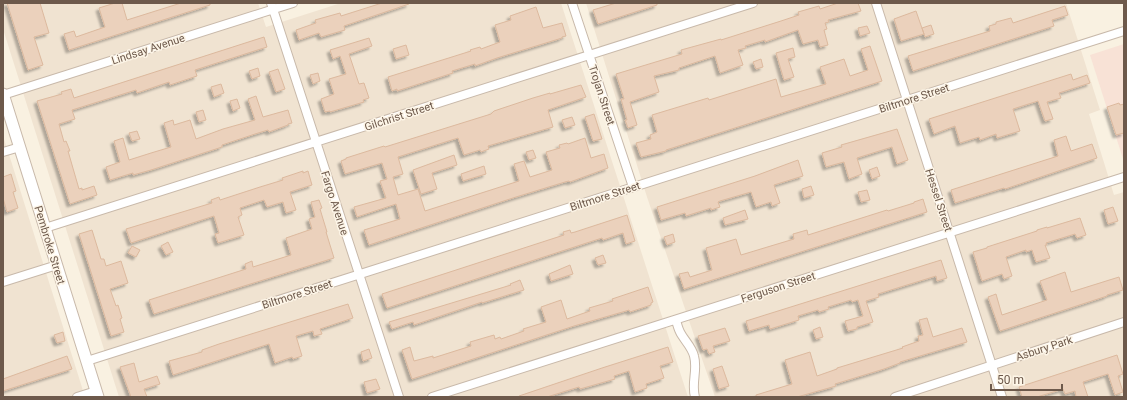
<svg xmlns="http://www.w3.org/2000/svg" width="1127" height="400" font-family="Roboto,sans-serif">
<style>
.residential{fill:#f0e3d1}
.commercial{fill:#f8e2d6}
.building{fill:#ebd1bc;stroke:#dcb99e;filter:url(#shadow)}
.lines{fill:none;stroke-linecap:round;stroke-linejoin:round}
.minor-casing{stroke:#c8b9aa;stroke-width:10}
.tertiary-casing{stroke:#c8b9aa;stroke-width:13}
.minor{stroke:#fff;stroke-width:8}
.tertiary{stroke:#fff;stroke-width:11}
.labels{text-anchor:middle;stroke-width:3;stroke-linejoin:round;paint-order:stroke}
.street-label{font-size:11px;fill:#6d594b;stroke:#fdf5e7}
</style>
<defs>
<filter id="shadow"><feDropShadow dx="-3" dy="3" stdDeviation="1" flood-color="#0004"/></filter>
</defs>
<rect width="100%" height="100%" fill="#f9f1e1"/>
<!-- residential -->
<path class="residential" d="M3 3H258L266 27 341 3H561L688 397H119L3 29Z
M586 3H1066L1100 110 1089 114 1114 195 1124 192V397H715L647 197Z
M3 136 12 164 85 397H3Z"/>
<!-- commercial -->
<path class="commercial" d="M1124 44V162L1090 55Z"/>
<!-- building -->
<path class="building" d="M7 3H40L49 33 34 37 43 65 28 70Z
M115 3H122L127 20 181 3H210V5L69 50 64 34 74 31 76 37 105 27 99 8Z
M382 3H409V4L344 26 345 30 321 37 319 33 299 40 296 30 316 23 315 20 340 13 341 16Z
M616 3H657V5L598 24 593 10Z
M838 3H858L861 11 828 20 829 22 825 23 827 29 824 30 828 45 820 47 818 40 803 44 798 30 765 42V40L745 46 746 48 738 50 743 65 720 73 715 56 679 68V70L654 76 659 92 630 102 637 125 628 128 625 120H627L621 99H624L616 74 682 54 681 50 721 39V40L781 21 799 15 798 12 819 6 820 9Z
M1065 6 1068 15 1052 20 1054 26 913 71 908 56 990 31 989 26 996 24V22L1011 18 1013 23Z
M536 7 543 28 562 23 566 36 562 37V38L497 58 475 66V64L452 71 453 73 397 91V89L392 91 388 77 471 51 470 50 480 47 481 49 500 42 495 25 511 20 510 16Z
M916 11 924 34 901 41 894 19Z
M931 25 934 34 925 37 922 28Z
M867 26 870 33 860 36 858 28Z
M264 37 267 47 195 70 197 76 170 85 169 82 137 93 136 90 72 110 75 119 59 124 64 142 66 141 70 151H68L79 189 82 188V190L94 186 97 195 70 204 37 101 62 94 61 92 71 89 74 98Z
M369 38 372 46 349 54 359 84 364 83 369 98 363 100 364 102 330 112V111L325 112 321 99 334 94 329 79 346 74 340 56 333 59 330 50Z
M406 45 409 55 396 59 393 49Z
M870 46 882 81 666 150V151L641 157 636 143 651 139 650 135 657 132 652 115 708 98 709 100 776 79 781 97 826 84 820 67 844 59 850 76 868 70 861 49Z
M793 48 795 57 788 59 794 77 784 80 776 53Z
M761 59 763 67 756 69 753 62Z
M258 68 260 76 252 79 249 71Z
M278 69 285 89 276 92 269 72Z
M318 73 320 81 313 84 310 75Z
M1071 74 1073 80 1087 75 1090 83 1059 93 1061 98 1047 102 1053 119 1045 121 1038 101 1013 109 1020 131 997 138 996 134 980 140 979 137 960 143 955 126 934 134 929 119Z
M221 84 224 93 214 97 211 87Z
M581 85 586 97 548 110 553 127 488 146 489 149 481 152 480 150 464 155 458 138 398 157 403 174 393 177 398 195 418 189 425 211 519 181 514 164 524 161 530 177 552 170 546 152 560 148 559 145 567 143 568 144 585 138 591 158 604 154 608 168 570 182 569 181 565 182 516 197 369 245 364 230 400 219 396 204 357 217 354 207 386 198 380 181 387 179 382 163 345 174 341 161 346 159V158L384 146 385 147 491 114 494 111 533 98 550 93V94Z
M256 96 263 117 288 110 292 123 288 124V125L269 132 268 130 255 134 222 145V147L151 170 133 175V173L110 180 106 167 120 162 114 141 123 138 129 160 151 153 171 147 164 123 173 120 174 125 190 120 196 139 223 129 255 120 248 99Z
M237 99 240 108 233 111 230 101Z
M1119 103 1120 105 1124 104V133L1116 135 1107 107Z
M203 110 206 120 199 122 196 112Z
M594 114 602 139 593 141 585 117Z
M572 117 575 125 565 128 562 120Z
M897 129 908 160 897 164 892 147 857 158 862 174 849 179 844 162 826 167 822 153 842 147 841 145Z
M137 131 140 139 132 141 129 133Z
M1066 136 1071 151 1092 144 1097 158 1005 189 1004 188 955 203 951 190 1058 156 1054 140Z
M533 150 536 158 529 160 526 152Z
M454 155 457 165 432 173 437 189 421 194 413 170Z
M798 160 803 176 774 185 780 203 772 206 771 202 756 207 751 192 720 201 718 202 720 207 711 210V208L686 216 685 213 661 220 657 207 755 176Z
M484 166 486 174 463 181 461 174Z
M877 167 880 176 872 179 869 170Z
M303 171V173L308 171 312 185 290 192 296 210 286 213 283 202 267 207 264 200 240 208 242 215 238 217 244 235 218 243 215 234 219 233 214 216 131 243 126 229 212 203 211 200 219 197 220 200 260 187 283 180 282 178Z
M11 174 16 191 13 192 18 208 7 212 3 198V177Z
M811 186 814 195 804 198 802 189Z
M867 190 870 200 861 202 858 192Z
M923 199 927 212 684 289 679 274 688 272 690 277 712 270 706 248 736 239 741 255 794 239 793 234 807 230 808 235 887 210 888 211 914 203V202Z
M319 200 322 208 320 209 327 232H326L334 258 154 314 149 300 246 269 245 264 252 261 253 267 291 255 286 238 312 229 309 219 315 217 311 202Z
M1113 207 1118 221 1108 224 1104 210Z
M745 210 748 219 725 225 723 218Z
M627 215 635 241 626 244 623 233 603 240 602 238 387 308 382 294 564 235 563 232 570 230 571 233 575 232Z
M1080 218 1086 235 1077 238 1075 234 1046 243 1047 245H1045L1050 258 1036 262 1032 250 1026 252V250L1006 257 1012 276 1004 279 1002 274 982 281 973 252 987 248V247L1037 231V230L1047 227V228Z
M92 230 101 259H104L106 266 121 261 128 283 110 289 116 306 118 305 122 318 120 319 124 332 111 336 79 234Z
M673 234 675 242 667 245 664 237Z
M168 242 173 252 166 255 161 246Z
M132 246 140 250 136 257 128 253Z
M603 255 606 263 598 265 595 258Z
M941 260 947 278 937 281 936 276 878 294 879 297 866 301 873 322 857 327V329L848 331 845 321 863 316 858 300 852 302 851 300 828 307 829 309 819 312 818 310 798 316 799 320 770 329 769 325 749 331 746 321Z
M570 265 573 274 551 281 549 274Z
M1065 272 1071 292 1119 277 1123 290 1107 295V296L1000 331 988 297 996 294 1002 315 1047 300 1040 281Z
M520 280 524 290 482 303V302L414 325 413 322 392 329 389 322 511 285 510 284Z
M648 287 653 302 651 303V305L630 312 629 310 626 311 574 326 412 379 402 350 410 347 414 361 433 356V358L471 346 470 342 494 335 495 339 500 337 501 339 524 331 523 329 546 322 541 307 561 300 567 319 590 311 589 308 613 301 612 299Z
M348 304 353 318 320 329 322 334 314 336 313 331 296 336 302 356 293 359 292 357 275 363 269 344 173 375 169 361 202 352V350L219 344Z
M927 318 933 337 962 328 967 342 900 362V363L884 369 835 384 836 386 797 397H756V395L792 384 785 360 810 352 817 376 837 369V368L903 348 902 347 919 341 918 336 923 335 919 320Z
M820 327 823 337 816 339 813 330Z
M725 328 730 341 713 346 715 352 709 354 707 349 703 350 698 336Z
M63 332 65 341 57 343 54 335Z
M668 347 673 362 660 366 664 378 646 384 647 388 635 392 629 371 614 376 615 379 580 389 579 387 547 397H519V396L602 368Z
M369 349 372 358 363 361 361 352Z
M1117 355 1123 374 1118 376 1123 392 1115 395 1108 374 1083 382 1088 397H1076L1075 391 1065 394 1063 389 1037 397H1022L1019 387Z
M67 356 72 369 3 391V379Z
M134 363 139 382 157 376 160 384 144 389 147 397H131L120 367Z
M722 366 729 386 719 389 713 369Z
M376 379 380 389 367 393 364 382Z"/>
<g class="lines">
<!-- minor casing -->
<g class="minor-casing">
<path id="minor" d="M271 3 399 397
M572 3 633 187
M876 3 1002 397
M3 95 293 3
M3 152 20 147
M45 228 753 3
M3 282 57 265
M676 320C677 324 678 328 680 332 684 340 692 347 694 356 698 370 691 383 695 397
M87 361 1124 31
M77 397 96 391
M432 397 1124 177
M895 397 1124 322"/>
</g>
<!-- tertiary casing -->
<g class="tertiary-casing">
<path id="tertiary" d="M3 94 98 397"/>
</g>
<!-- minor -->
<use href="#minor" class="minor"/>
<!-- tertiary -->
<use href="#tertiary" class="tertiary"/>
</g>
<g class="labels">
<!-- street labels -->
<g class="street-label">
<text transform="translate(148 49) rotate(-18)" y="4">Lindsay Avenue</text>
<text transform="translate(602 95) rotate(72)" y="4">Trojan Street</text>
<text transform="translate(914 98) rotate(-18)" y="4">Biltmore Street</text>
<text transform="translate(399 116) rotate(-18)" y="4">Gilchrist Street</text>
<text transform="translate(605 196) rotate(-18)" y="4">Biltmore Street</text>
<text transform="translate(939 200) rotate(72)" y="4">Hessel Street</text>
<text transform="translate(335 203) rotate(72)" y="4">Fargo Avenue</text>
<text transform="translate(50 245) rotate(73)" y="4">Pembroke Street</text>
<text transform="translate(778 287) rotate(-18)" y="4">Ferguson Street</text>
<text transform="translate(297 294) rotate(-18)" y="4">Biltmore Street</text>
<text transform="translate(1044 348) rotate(-18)" y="4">Asbury Park</text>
</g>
</g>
<!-- border -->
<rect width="1127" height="400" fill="none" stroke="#6d594b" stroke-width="8"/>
<!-- scale -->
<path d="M991 384v6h71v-6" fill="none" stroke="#6d594b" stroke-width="2"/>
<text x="997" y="384" font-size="12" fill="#6d594b" stroke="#fdf5e7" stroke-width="3" paint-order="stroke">50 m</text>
</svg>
